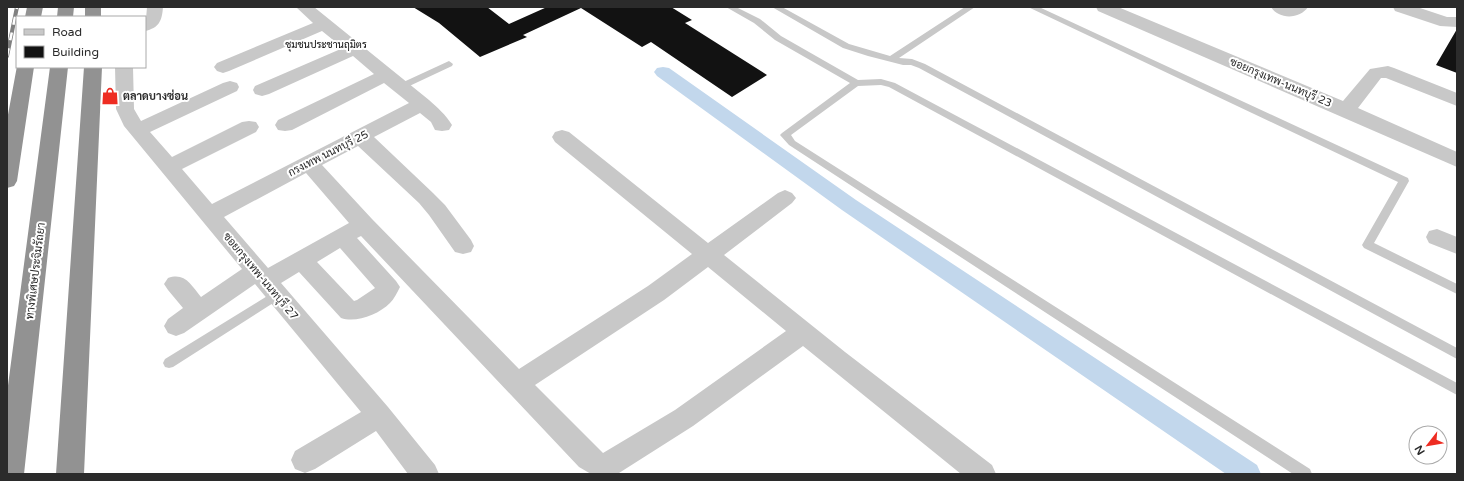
<svg xmlns="http://www.w3.org/2000/svg" width="1464" height="481" font-family="'Varela Round',Sarabun,sans-serif">
<style>
.lines{fill:none;stroke-linecap:round;stroke-linejoin:round}
.canal{fill:#c2d7ec;fill-rule:evenodd}
.building{fill:#121212}
.service{fill:#c8c8c8;fill-rule:evenodd}
.minor{fill:#c8c8c8;fill-rule:evenodd}
.motorway{fill:#929292;fill-rule:evenodd}
.rail-casing{stroke:#808080;stroke-width:4}
.rail{stroke:#fff;stroke-width:2.5;stroke-dasharray:8;stroke-linecap:butt}
.labels{text-anchor:middle;stroke-width:4;stroke-linejoin:round;paint-order:stroke}
.far-neighbourhood-label{font-size:10px;fill:#000;stroke:#fff}
.street-label{font-size:11px;fill:#2b2b2b;stroke:#fff}
.poi-label{font-size:11px;font-weight:bold;fill:#2b2b2b;stroke:#fff;text-anchor:start}
</style>
<rect width="100%" height="100%" fill="#fff"/>
<g class="lines">
<!-- canal -->
<path class="canal" d="M663 67 669 68 856 200 1257 465 1261 474H1226L842 210 657 76 654 72 657 68Z"/>
</g>
<!-- building -->
<path class="building" d="M413 7H487L509 24 547 7H671L692 20 685 23 767 75 732 97 651 42 642 47 581 8 523 35 527 37 480 57 439 23Z
M1457 29V73L1436 65Z"/>
<g class="lines">
<!-- service -->
<path class="service" d="M726 7H736L760 19 781 36 858 80 881 79 895 83 1457 383V395L889 87 881 85 858 86 791 135 795 141 1310 469 1312 474H1293L789 145 780 135 782 133 850 83 775 40 754 23Z
M772 7H782L849 44 890 56 965 7H975L899 58 912 59 925 64 1457 348V359L919 68 911 65H903L868 56 843 48Z
M1028 7H1039L1408 178 1409 181 1374 243 1457 284V294L1364 248 1362 245 1398 182Z
M449 61 453 64 452 66 403 89 400 90 395 87 397 85Z
M277 290 281 292 283 295 281 298 173 367 169 368 165 367 163 363 165 359Z"/>
<!-- minor -->
<path class="minor" d="M147 7H163C162 21 159 28 145 31Z
M296 7H314L429 100C438 108 445 114 452 125L449 130 442 131 435 130 431 122 420 113 374 137 433 193 445 205 471 240 474 246 471 252 463 254 455 252 429 215 419 203 358 146 322 165 372 219 519 369 648 286 692 254 555 142 552 137 555 132 562 130 569 132 708 243 778 193 785 190 792 193 796 198 792 203 724 255 845 352 992 465 996 474H961L803 346 693 426 619 473 591 474 579 467 361 236 357 238 396 281 400 287C397 293 394 299 390 303 378 315 356 323 341 318L299 272 281 283 388 407 435 465 439 474H408L376 431 315 469 305 473 295 469 291 460 295 451 361 412 255 284 184 333 176 336 168 333 164 326 168 319 183 308 168 290 164 284 168 278C185 272 191 285 201 297L242 269 124 126 116 109 115 67H133L134 109 141 121 223 83 230 81 237 83 239 87 237 91 150 132 172 157 242 122 249 121 256 122 259 127 256 132 182 169 212 204 409 103 384 83 292 130 285 131 278 130 275 125 278 120 374 74 353 56 269 94 262 96 255 94 253 90 255 86 343 48 322 31 229 71 223 73 217 71 214 67 217 63 313 23ZM306 173 349 223 268 268 224 217ZM340 248 375 288 357 300 354 301 317 262ZM708 267 786 331 675 410 603 453 535 385 664 300Z
M1096 7H1118L1343 101 1370 69 1388 66 1394 68 1457 93V106L1386 78H1381L1358 108 1457 152V167L1098 11Z
M1271 7H1308C1300 19 1279 20 1271 7Z
M1393 7H1417L1447 17H1457V27L1440 26 1395 11Z
M1437 229 1457 237V254L1429 243 1426 237 1429 231Z"/>
<!-- motorway -->
<path class="motorway" d="M27 7H43L41 17H25Z
M58 7H74L73 17H57Z
M85 7H101V17H85Z
M17 66V67H34L17 181 14 186 7 188V120Z
M50 67H68L24 474H7V393Z
M84 67H102L84 474H56Z"/>
<!-- rail casing -->
<g class="rail-casing">
<path id="rail" d="M7 56 17 7"/>
</g>
<!-- rail -->
<use href="#rail" class="rail"/>
</g>
<!-- icons -->
<defs>
<g id="shop-bare" transform="scale(1.38)"><path d="M-5-2.5h2.3a2.7 3.5 0 0 1 5.4 0H5L5.5 6h-11ZM-1.5-2.5h3a1.5 2.3 0 0 0-3 0Z" fill="#ee2c22" stroke="#fff" stroke-width="2.5" paint-order="stroke"/></g>
</defs>
<g fill-rule="evenodd">
<use href="#shop-bare" x="110" y="96"/>
</g>
<g class="labels">
<!-- far-neighbourhood labels -->
<g class="far-neighbourhood-label">
<text x="326" y="48">ชุมชนประชานฤมิตร</text>
</g>
<!-- street labels -->
<g class="street-label">
<text transform="translate(1281 82) rotate(23)" y="4">ซอยกรุงเทพ-นนทบุรี 23</text>
<text transform="translate(328 153) rotate(-27)" y="4">กรงเทพ นนทบุรี 25</text>
<text transform="translate(35 271) rotate(-83)" y="4">ทางพิเศษประจิมรัถยา</text>
<text transform="translate(261 276) rotate(50)" y="4">ซอยกรุงเทพ-นนทบุรี 27</text>
</g>
<!-- poi labels -->
<g class="poi-label">
<text x="123" y="100">ตลาดบางซ่อน</text>
</g>
</g>
<!-- border -->
<rect width="1464" height="481" fill="none" stroke="#2b2b2b" stroke-width="16"/>
<!-- legend -->
<rect x="16" y="16" width="130" height="52" fill="#ffffff" stroke="#aaaaaa"/>
<rect x="24" y="29" width="20" height="6" fill="#c8c8c8" stroke="#aaaaaa"/>
<text x="52" y="36" font-size="12" fill="#2b2b2b">Road</text>
<rect x="24" y="46" width="20" height="12" fill="#121212" stroke="#aaaaaa"/>
<text x="52" y="56" font-size="12" fill="#2b2b2b">Building</text>
<!-- north arrow -->
<g transform="translate(1428 445) rotate(239)"><circle r="19" fill="#ffffff" stroke="#aaaaaa"/>
<path d="M0-3L7 15L0 10L-7 15Z" fill="#ee2c22"/>
<text y="-6" font-size="11" font-weight="bold" text-anchor="middle" fill="#2b2b2b">N</text>
</g>
</svg>
